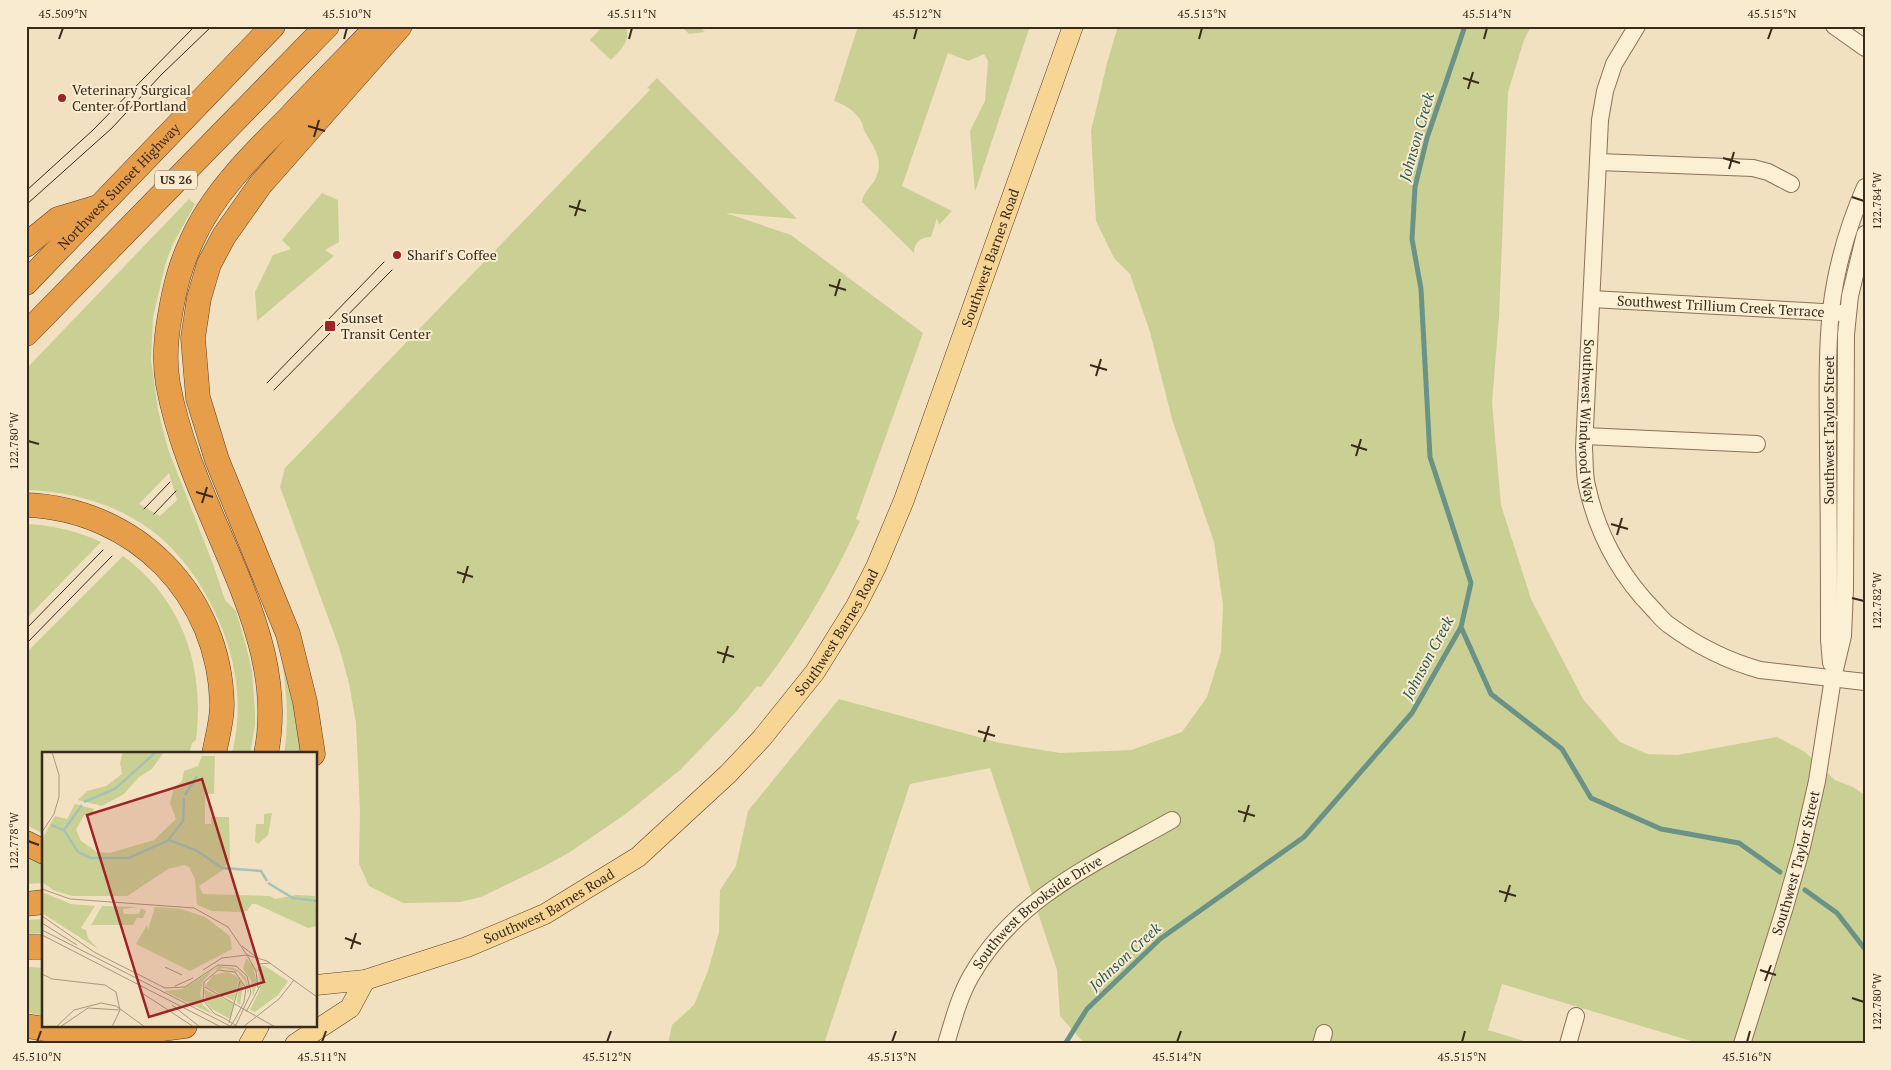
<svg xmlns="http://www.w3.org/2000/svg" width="1891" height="1070" font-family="'PT Serif',serif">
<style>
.green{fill:#cad093;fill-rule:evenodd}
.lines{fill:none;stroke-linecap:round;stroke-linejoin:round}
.stream{stroke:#6a9287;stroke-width:5}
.minor-casing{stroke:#8c7157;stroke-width:18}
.major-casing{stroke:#593f2b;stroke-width:21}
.highway-casing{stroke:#593f2b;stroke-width:25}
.minor{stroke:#fbefd4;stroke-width:16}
.major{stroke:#f7d695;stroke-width:20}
.highway{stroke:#e79e4a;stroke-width:24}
.tram{stroke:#3a2a1c;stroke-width:1}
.ticks{fill:none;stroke:#3a2a1c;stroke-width:2}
.poi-dot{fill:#9f2226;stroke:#f8ebd0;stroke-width:2}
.labels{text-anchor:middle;stroke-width:4;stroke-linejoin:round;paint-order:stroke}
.shield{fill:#f8ebd0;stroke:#736452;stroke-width:1}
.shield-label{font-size:12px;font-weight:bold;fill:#3a2a1c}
.poi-label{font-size:14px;fill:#3a2a1c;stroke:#f8ebd0;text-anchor:start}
.street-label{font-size:14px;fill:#3a2a1c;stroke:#f8ebd0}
.water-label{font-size:15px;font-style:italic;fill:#2a5b57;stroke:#f8ebd0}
.inset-river{fill:none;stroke:#a3c3b9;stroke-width:2.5}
.inset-road{fill:none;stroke:#a8987e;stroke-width:1}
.view{fill:#9f2226;fill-opacity:0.15;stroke:#9f2226;stroke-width:2.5}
.inset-edge{fill:none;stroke:#3a2a1c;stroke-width:2.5}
.neatline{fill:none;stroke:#3a2a1c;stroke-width:2}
.ticks-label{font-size:12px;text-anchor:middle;fill:#3a2a1c}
</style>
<rect width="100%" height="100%" fill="#f1e1c0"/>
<!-- green -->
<path class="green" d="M603 26H626C631 42 621 49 611 60L590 40Z
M681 26H699L705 32 689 34Z
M858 26H1030L975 192 970 131 985 101 988 61 984 54 968 61 948 53 902 186 952 211 939 225 937 218 931 237C920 237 914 243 914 253L862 202C863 191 874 185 877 175 883 158 873 146 865 132 863 129 863 124 861 121 856 112 844 104 834 101Z
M1118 26H1531L1524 40 1508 92 1499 317 1492 403 1501 505 1531 599 1583 699 1620 742 1647 754 1677 755 1777 737 1805 752 1835 780 1853 787 1865 795V1044H1701L1502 984 1488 1030 1534 1044H1085L1060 1016 1057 970 990 768 910 784 824 1044H668L672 1025 694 1005 708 971 719 932 720 890 736 866 748 811 839 699 1000 743 1060 753 1131 750 1182 732 1207 697 1221 652 1223 605 1214 542 1172 419 1150 332 1130 274 1114 258 1096 221 1091 131 1107 63Z
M657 78 797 219 726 213 791 235 923 333 856 519 860 521C833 580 801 635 761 687L757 686 735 713 680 770 627 813 570 852 545 866 481 897 460 902 403 903 369 886 359 864 360 811 356 723 349 683 339 647 280 487 285 468 648 92 650 89 647 88Z
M322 193 338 200 339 242 325 250 334 256 257 321 255 292 273 255 291 249 282 240Z
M189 199 195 204 173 244 166 262 153 317 151 360 158 410 168 449 213 564 225 600 236 611 246 646 252 671 255 711V725L250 754H232C247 692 231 633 197 580 185 562 169 543 151 530 116 504 70 491 26 490V369ZM169 473 177 500 160 516 139 504Z
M26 524C53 525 77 531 101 542L26 619Z
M123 556C183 600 205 667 196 740L192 743 189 754H44V834L26 825V653Z
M280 650 307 754H284C290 718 286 685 280 650Z
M26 855 44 864V883L26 884Z
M44 919V933L26 934V920Z
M26 967 44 968V1016L26 1012Z"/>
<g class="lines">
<!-- stream -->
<path class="stream" d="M1461 627 1491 694 1562 749 1591 798 1661 829 1739 843 1780 872
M1805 890 1837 913 1865 949
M1065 1044 1087 1009 1160 939 1304 837 1412 713 1461 627 1471 583 1430 457 1421 289 1412 239 1415 187 1427 138 1465 26"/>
<!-- minor casing -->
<g class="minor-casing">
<g id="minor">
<path id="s1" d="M1637 26 1614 64 1605 91 1600 120 1584 448C1585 461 1584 474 1587 486 1597 532 1620 575 1653 609 1658 614 1663 621 1669 625 1696 645 1728 661 1760 670L1865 682"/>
<path d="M1834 26 1865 48"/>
<path d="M1598 162 1753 168 1768 172 1791 184"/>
<path id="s2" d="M1592 299 1841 313"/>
<path d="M1585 436 1757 444"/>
<path d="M1831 663 1829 640C1829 578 1829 516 1828 454 1828 407 1826 358 1831 310 1836 267 1848 226 1865 187"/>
<path id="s3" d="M946 1044C953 1021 959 997 971 976 1016 897 1096 863 1172 820"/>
<path d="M1321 1044 1324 1033"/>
<path d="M1568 1044 1576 1016"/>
<path id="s4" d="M1742 1044 1785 907 1802 847 1817 781 1833 678 1843 636 1845 590 1846 334 1850 296 1865 234"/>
</g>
</g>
<!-- major casing -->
<g class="major-casing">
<g id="major">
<path id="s5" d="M316 985 365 980 467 947 545 914 638 857 728 774 762 738 815 672 856 606 876 567 904 500 1073 26"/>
<path d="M249 1044 259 1026"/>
<path d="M295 1044 350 1008 365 980"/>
</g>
</g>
<!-- highway casing -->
<g class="highway-casing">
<g id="highway">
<path d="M26 245 58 219 98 207"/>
<path id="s6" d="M26 283 273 26"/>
<path d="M26 334 327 26"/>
<path d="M26 505C136 509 220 595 222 705 222 721 217 738 214 754"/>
<path d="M266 754C280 686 256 620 230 559 206 502 179 445 168 384 164 362 166 337 170 315 175 286 180 266 192 240 213 193 253 154 289 118 318 87 348 57 378 26"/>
<path d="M313 754 305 702 288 634 217 460 198 398 193 338 199 298 209 264 224 236 260 185 400 26"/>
<path d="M26 843 44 852"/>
<path d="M26 904 44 902"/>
<path d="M26 947H44"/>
<path d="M26 1026 90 1036 115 1035 185 1026"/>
</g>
</g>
<!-- minor -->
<use href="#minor" class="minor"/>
<!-- major -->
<use href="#major" class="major"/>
<!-- highway -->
<use href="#highway" class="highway"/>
<!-- tram -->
<path class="tram" d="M26 191 93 130 195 26
M26 205 112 128 161 75 212 26
M267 383 384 262
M274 390 392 270
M144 509 170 482
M154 514 176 491
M26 629 103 550
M26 644 112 556"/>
</g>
<!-- ticks -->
<path class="ticks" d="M59 39 63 28M344 39 347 28M629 39 632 28M914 39 917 28M1199 39 1202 28M1484 39 1487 28M1768 39 1772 28M1463 78 1479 83M1468 89 1473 72M308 126 325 131M314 137 319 120M1723 158 1740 163M1729 169 1734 152M1852 197 1864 201M569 206 586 211M575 216 580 200M829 285 846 290M835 296 840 279M1090 365 1107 370M1096 376 1101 359M28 441 39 444M1351 445 1367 450M1356 456 1361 439M196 492 213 497M202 503 207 487M1611 524 1628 529M1617 535 1622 518M457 572 473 577M463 583 468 566M1852 598 1864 601M717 652 734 657M723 663 728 646M978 731 995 736M984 742 989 726M1238 811 1255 816M1244 822 1249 805M28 841 39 845M1499 891 1516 896M1505 902 1510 885M345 938 361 944M351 949 356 933M1760 970 1776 975M1765 981 1771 965M1852 998 1864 1002M37 1042 41 1031M322 1042 326 1031M607 1042 611 1031M892 1042 896 1031M1177 1042 1181 1031M1462 1042 1465 1031M1747 1042 1750 1031"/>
<!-- markers -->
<g class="poi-dot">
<circle cx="62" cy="98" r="5"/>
<circle cx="397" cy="255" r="5"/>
<rect x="324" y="320" width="12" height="12" rx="2.5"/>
</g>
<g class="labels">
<!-- shield labels -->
<rect class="shield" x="155" y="170.5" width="42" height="19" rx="4"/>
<g class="shield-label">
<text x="176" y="184">US 26</text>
</g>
<!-- poi labels -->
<g class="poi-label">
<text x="72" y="95">Veterinary Surgical<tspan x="72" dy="16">Center of Portland</tspan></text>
<text x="407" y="260">Sharif's Coffee</text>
<text x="341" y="323">Sunset<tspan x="341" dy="16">Transit Center</tspan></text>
</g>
<!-- street labels -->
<g class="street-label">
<text dy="5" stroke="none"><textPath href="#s6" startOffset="134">Northwest Sunset Highway</textPath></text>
<text dy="5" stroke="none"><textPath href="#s5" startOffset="1058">Southwest Barnes Road</textPath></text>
<text dy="5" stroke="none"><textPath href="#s2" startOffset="129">Southwest Trillium Creek Terrace</textPath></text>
<text dy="5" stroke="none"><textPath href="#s1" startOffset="404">Southwest Windwood Way</textPath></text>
<text transform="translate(1829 430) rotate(-90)" y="5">Southwest Taylor Street</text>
<text dy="5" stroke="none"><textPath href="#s5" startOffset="652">Southwest Barnes Road</textPath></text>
<text dy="5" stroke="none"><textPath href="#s4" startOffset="189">Southwest Taylor Street</textPath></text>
<text dy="5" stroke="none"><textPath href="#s5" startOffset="248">Southwest Barnes Road</textPath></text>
<text dy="5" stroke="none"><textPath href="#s3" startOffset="166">Southwest Brookside Drive</textPath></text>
</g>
<!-- water labels -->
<g class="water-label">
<text transform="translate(1417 137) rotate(-74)" y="5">Johnson Creek</text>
<text transform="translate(1428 658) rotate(-62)" y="5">Johnson Creek</text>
<text transform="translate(1125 957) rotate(-43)" y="5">Johnson Creek</text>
</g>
</g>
<!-- overview -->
<g transform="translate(42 752)">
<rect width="275" height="275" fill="#f1e1c0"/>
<path d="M81 0H122L110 17 97 25 82 42 60 54 36 48 45 39 64 34 80 22 78 11ZM160 4H173L172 42H163V72H169V65H187L188 107 181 118 157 134 161 142 228 144 233 147 254 143 273 144 275 174 266 176 214 152H210L205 159 195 160 170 159 155 153 153 127 147 115 142 113 126 117 85 144H30L11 138 0 130V87L13 64 25 67 33 52 52 57 50 64 42 63 34 78 39 89 55 100 68 101 112 88 134 67 128 51 132 36 140 29 142 19 156 14ZM230 61 226 83 216 92 213 89 214 72H222V62ZM0 140 29 152 53 154 39 176 44 178 46 186 56 197 0 161ZM60 154 96 155 81 157 82 162H97L99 156 104 159 101 166H95L91 173H49ZM113 155 139 157 163 165 188 184 190 197 148 219 94 192 105 173 106 178ZM204 206 211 214 215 232 211 244 209 228 201 217ZM221 213 246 229 236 243 213 260 208 258 218 237 217 217ZM177 214 192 216 197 219 204 226 207 240 206 242 203 229 196 220 183 216 171 218 161 229 158 242 161 253 172 263 122 239 141 237ZM184 220 193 223 199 229 201 233 198 253 195 251 197 227 192 249 163 234 171 223ZM162 237 192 252 188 267 170 257 164 250Z" fill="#cad093"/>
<path class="inset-river" d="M143 43 155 24M42 50 73 37 114 0M9 73 22 78 36 100 49 106H87L127 88 154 98 180 116 219 119 225 129M22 78 40 53M127 87 141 69 142 46M226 131 251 146 275 149"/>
<path class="inset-road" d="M0 80 12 62 17 45V23L10 0M0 137 28 147 152 156 186 175 205 203 225 209 275 245M0 164 52 200 123 236 143 235 176 213 194 214 205 224 209 241 193 275M0 171 35 193M0 178 190 275M0 183 179 275M200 194 214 205M123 215 140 223M161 218 180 206 205 203 214 219 216 236M216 219 218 212 228 211M0 222 10 227 63 233 74 240 78 258 70 275M133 234 151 226M163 235 233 275M100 241 152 275M130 253 158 275M204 260 218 234M187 271 198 229M14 275 32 258 59 251 74 254 103 275M18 275 46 256 78 258M188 275 193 267 198 258 202 250 204 236 193 220 176 218 162 230 161 248 171 260 173 262 182 266 196 275M201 275 237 247 252 228"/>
<path class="view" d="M160 27 222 230 107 265 45 63Z"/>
<rect width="275" height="275" class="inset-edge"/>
</g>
<!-- border -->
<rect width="1891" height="1070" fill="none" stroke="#f8ebd0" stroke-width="55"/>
<rect x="28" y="28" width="1836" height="1014" class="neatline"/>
<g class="ticks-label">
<text x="63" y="18">45.509°N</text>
<text x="347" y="18">45.510°N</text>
<text x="632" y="18">45.511°N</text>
<text x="917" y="18">45.512°N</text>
<text x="1202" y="18">45.513°N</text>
<text x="1487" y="18">45.514°N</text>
<text x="1772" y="18">45.515°N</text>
<text transform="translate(1877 201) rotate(-90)" y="4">122.784°W</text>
<text transform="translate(14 441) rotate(-90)" y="4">122.780°W</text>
<text transform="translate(1877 601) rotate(-90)" y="4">122.782°W</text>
<text transform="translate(14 841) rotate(-90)" y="4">122.778°W</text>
<text transform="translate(1877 1002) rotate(-90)" y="4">122.780°W</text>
<text x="37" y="1061">45.510°N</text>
<text x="322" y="1061">45.511°N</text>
<text x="607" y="1061">45.512°N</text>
<text x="892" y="1061">45.513°N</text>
<text x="1177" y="1061">45.514°N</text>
<text x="1462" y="1061">45.515°N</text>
<text x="1747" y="1061">45.516°N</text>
</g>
</svg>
